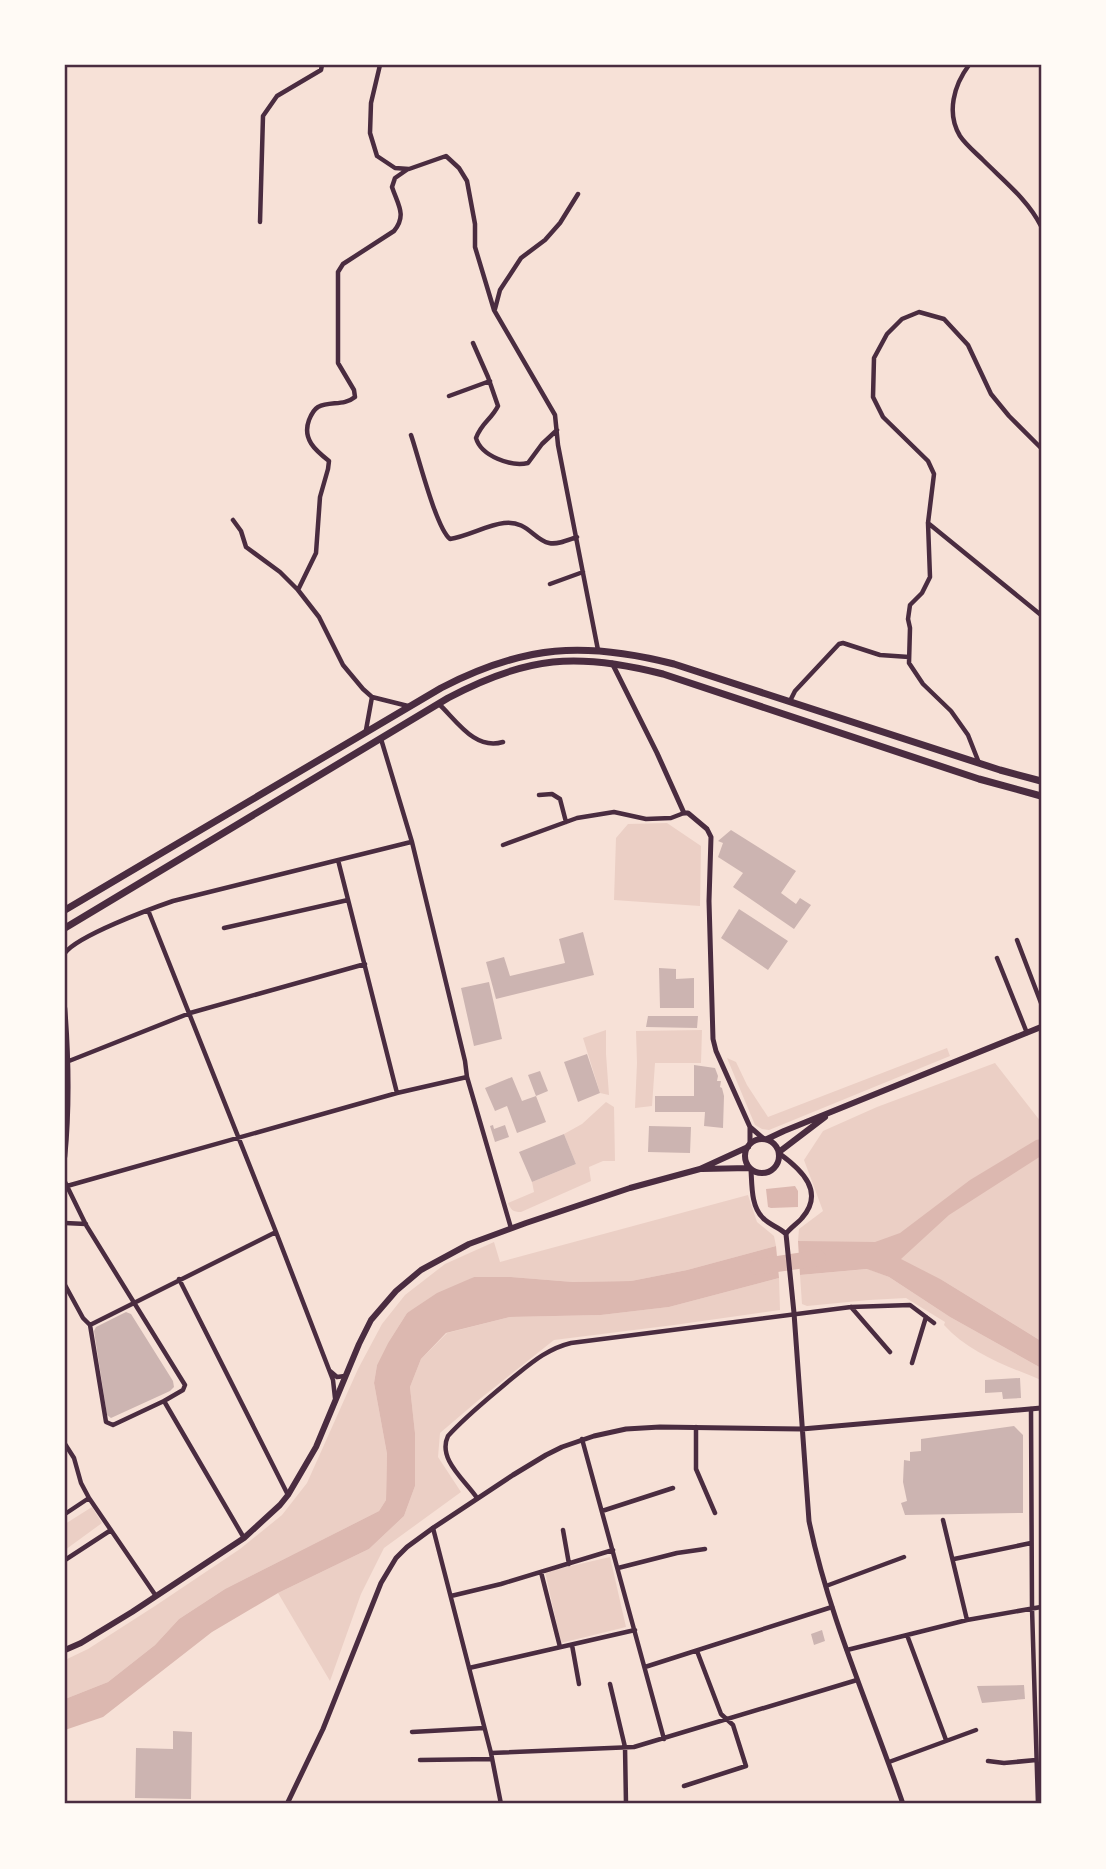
<svg xmlns="http://www.w3.org/2000/svg" width="1106" height="1869" viewBox="0 0 1106 1869" font-family="'Varela Round',sans-serif">
<rect width="100%" height="100%" fill="#f7e1d7"/>
<!-- green -->
<path fill="#ebcfc5" d="M667,823L701,846L700,906L614,900L616,838L628,824Z
M606,1030V1054L609,1095L600,1093L583,1038Z
M702,1030L701,1063H655L652,1106L635,1108L637,1063L636,1031Z
M947,1048L950,1056L769,1130L762,1129L755,1125L727,1058L736,1062L747,1085L768,1117Z
M995,1063L1041,1122V1341L942,1280L798,1241L799,1229L823,1211L804,1160L823,1131L877,1107Z
M606,1102L614,1107L615,1161H603L589,1167L591,1181L521,1212C513,1212 511,1210 508,1203L534,1192L532,1182L576,1164L564,1134L582,1124Z
M748,1195L757,1222L774,1236L776,1246L687,1270L631,1281L573,1282L511,1277H474L407,1313L388,1343L377,1365L374,1383L387,1454L386,1500L379,1511L225,1589L179,1619L155,1645L108,1682L65,1699V1660L88,1649L155,1606L240,1549L282,1515L307,1483L358,1369L382,1324L405,1295L445,1264L494,1242L500,1262Z
M868,1269L889,1277L950,1317L1041,1368V1380C1007,1366 969,1353 944,1325L945,1322L906,1298L869,1300L807,1306L802,1304L800,1275Z
M779,1278L780,1310L674,1325L554,1340L481,1398L440,1433L438,1457L461,1492L384,1548L361,1594L330,1681L278,1593L369,1549L404,1516L415,1486V1433L410,1387L421,1359L447,1333L510,1317L601,1315L669,1307Z
M92,1507L102,1523L65,1550V1524Z
M610,1557L626,1627L561,1643L545,1572Z"/>
<!-- water -->
<path fill="#dcb8b0" d="M1041,1139V1156L949,1215L901,1259L942,1280L1041,1341V1368L950,1317L889,1277L867,1269L800,1275L798,1241L875,1242L900,1233L970,1180L1036,1140Z
M795,1186L798,1191V1207L771,1208L768,1207L766,1189Z
M776,1246L779,1278L669,1307L601,1315L510,1317L446,1333L421,1359L410,1387L415,1433V1486L404,1516L369,1549L278,1593L212,1632L103,1717L65,1730V1699L108,1682L155,1645L179,1619L225,1589L379,1511L386,1500L387,1454L374,1383L377,1365L388,1343L407,1313L437,1293L474,1277H511L573,1282L631,1281L687,1270Z"/>
<g fill="none" stroke-linecap="round" stroke-linejoin="round">
<!-- river -->
<path stroke="#dcb8b0" stroke-width="16" d="M757,1267L818,1258"/>
</g>
<!-- building -->
<path fill="#ccb4b1" d="M731,830L796,871L781,893L796,904L800,898L811,905L794,929L733,887L743,873L718,857L723,843L718,841Z
M739,909L788,941L768,970L721,938Z
M583,932L594,975L496,999L486,962L504,957L510,976L565,963L559,939Z
M659,968L676,969V979L694,978V1008H660Z
M489,982L502,1039L474,1046L461,988Z
M648,1016H698L697,1028L646,1027Z
M587,1054L600,1093L578,1102L564,1062Z
M694,1065L715,1068L718,1076L717,1081H721L720,1087L722,1088L724,1096L723,1128L704,1126L705,1112H655V1096H694Z
M540,1071L548,1091L536,1096L528,1075Z
M512,1077L522,1101L536,1096L546,1122L517,1133L507,1106L495,1111L485,1088Z
M493,1125L494,1129L505,1125L509,1137L495,1142L490,1126Z
M649,1126L691,1127L690,1153L648,1152Z
M564,1134L576,1164L532,1182L519,1152Z
M126,1312L131,1314L173,1381L174,1387L170,1391L111,1418L107,1415L94,1331L96,1327Z
M1020,1378L1021,1398L1003,1399L1002,1392L985,1393V1380Z
M1014,1426L1023,1435V1513L905,1515L901,1503L907,1501L903,1482L904,1460L910,1461V1452L921,1451V1439Z
M822,1630L825,1641L814,1645L811,1634Z
M1024,1685L1025,1699L982,1703L977,1686Z
M173,1731L192,1732L191,1799L135,1798L136,1748L173,1749Z"/>
<g fill="none" stroke-linecap="round" stroke-linejoin="round">
<!-- minor -->
<path stroke="#4a2c40" stroke-width="4.5" d="M380,65L371,103L370,133L377,156L395,168L409,169L446,156L459,168L467,181L475,224V247L494,310L555,415L558,445L598,650
M969,65C954,85 946,113 960,136C966,145 976,153 983,160C1004,181 1028,200 1041,226
M260,222L263,116L277,96L321,70L322,65
M495,309L500,290L521,258L545,240L560,223L578,194
M473,343L488,377L498,406C491,420 482,422 476,438C481,456 511,467 528,463L542,444L557,430
M449,396L490,381
M411,435C418,455 436,528 450,539C468,536 487,525 504,523C527,520 534,540 549,543C558,545 568,540 577,537
M233,520L241,531L246,547L280,572L298,590L319,617L343,665L363,689L372,697L408,706
M928,523L1041,615
M550,584L583,572
M298,590L316,553L320,497L328,469L329,461C315,450 302,439 309,420C311,415 313,410 318,407C330,401 344,406 355,397L354,390L338,363V272L343,264L394,231C407,215 398,205 392,187L395,178L408,169
M790,701L795,691L839,644L843,643L880,655L909,657
M439,704C456,720 475,751 503,742
M366,730L372,697
M381,739L412,842L465,1061L467,1077L511,1228
M979,763L968,735L951,711L923,684L909,663L910,628L908,619L910,605L922,593L930,577L928,523L934,474L928,461L883,417L873,397L874,358L887,334L902,319L919,312L944,319L968,345L991,394L1009,416L1041,448
M539,795L552,794L560,799L566,822
M503,845L577,818L614,812L646,819L671,818L684,813
M338,860L397,1093
M148,910L276,1232L333,1380L335,1398
M224,928L348,900
M1017,940L1041,1003
M65,953C77,936 150,909 173,901L411,842
M997,958L1027,1033
M65,1008C69,1058 70,1107 65,1157
M69,1061L190,1013L365,964
M65,1182L86,1225L185,1385L183,1390L164,1401L244,1538
M67,1186L397,1093L467,1077
M65,1223L86,1224
M179,1279L288,1495
M65,1285L83,1318L90,1325L106,1422L113,1425L164,1401
M851,1307L890,1352
M90,1325L276,1232
M912,1363L926,1317
M330,1371L337,1377L345,1376
M1031,1409L1032,1608L1038,1804
M696,1427V1469L715,1513
M582,1439L664,1739
M65,1444L74,1458L81,1483L89,1498L156,1596
M477,1498C465,1480 437,1459 448,1436C467,1415 489,1398 510,1380C529,1365 546,1349 571,1343L851,1307L910,1305L934,1323
M602,1511L673,1488
M65,1514L89,1498
M943,1520L967,1620
M433,1528L491,1753L501,1804
M563,1530L569,1564
M954,1559L1031,1543
M65,1560L111,1530
M618,1568L677,1553L705,1549
M541,1572L560,1647
M826,1586L904,1557
M451,1596L501,1584L613,1550
M907,1635L946,1740
M572,1645L579,1684
M847,1650L967,1620L1041,1607
M645,1667L832,1607
M469,1668L635,1630
M610,1684L625,1747L626,1804
M412,1732L484,1728
M491,1753L634,1747L857,1680
M420,1760L492,1759
M988,1761L1004,1763L1036,1760
M889,1762L976,1730
M684,1786L746,1766L733,1725L721,1714L697,1651"/>
<!-- tertiary -->
<path stroke="#4a2c40" stroke-width="5" d="M612,663L657,753L684,813H688L707,829L711,837L709,901L713,1039L716,1051L750,1127V1144
M750,1127L764,1139
M780,1154C802,1170 825,1192 802,1218C797,1224 790,1228 786,1234
M751,1170C752,1185 751,1207 763,1218C769,1225 779,1227 786,1234L794,1313L809,1521C829,1618 871,1710 903,1804
M287,1804L323,1729L381,1583L396,1558L407,1547L433,1528L513,1475L546,1455L562,1447L594,1436L626,1429L660,1427L802,1429L1041,1408"/>
<!-- secondary -->
<path stroke="#4a2c40" stroke-width="6" d="M745 1156a17 17 0 1 1 34 0a17 17 0 1 1-34 0Z
M767,1139L784,1131L1041,1027
M779,1152L825,1117
M702,1169L749,1168
M65,1650L81,1643L132,1612L244,1538L280,1505L288,1495L316,1447L359,1344L371,1320L396,1291L421,1270L469,1244L526,1223L630,1188L700,1169L748,1147"/>
<!-- trunk -->
<path stroke="#4a2c40" stroke-width="7" d="M65,910L441,688C524,645 584,641 674,664L1000,770L1041,781
M65,928L448,698C527,656 577,652 663,674L979,779L1041,796"/>
</g>
<!-- border -->
<rect width="1106" height="1869" fill="none" stroke="#fffaf5" stroke-width="133"/>
<rect x="66" y="66" width="974" height="1736" fill="none" stroke="#4a2c40" stroke-width="2.5"/>
</svg>
